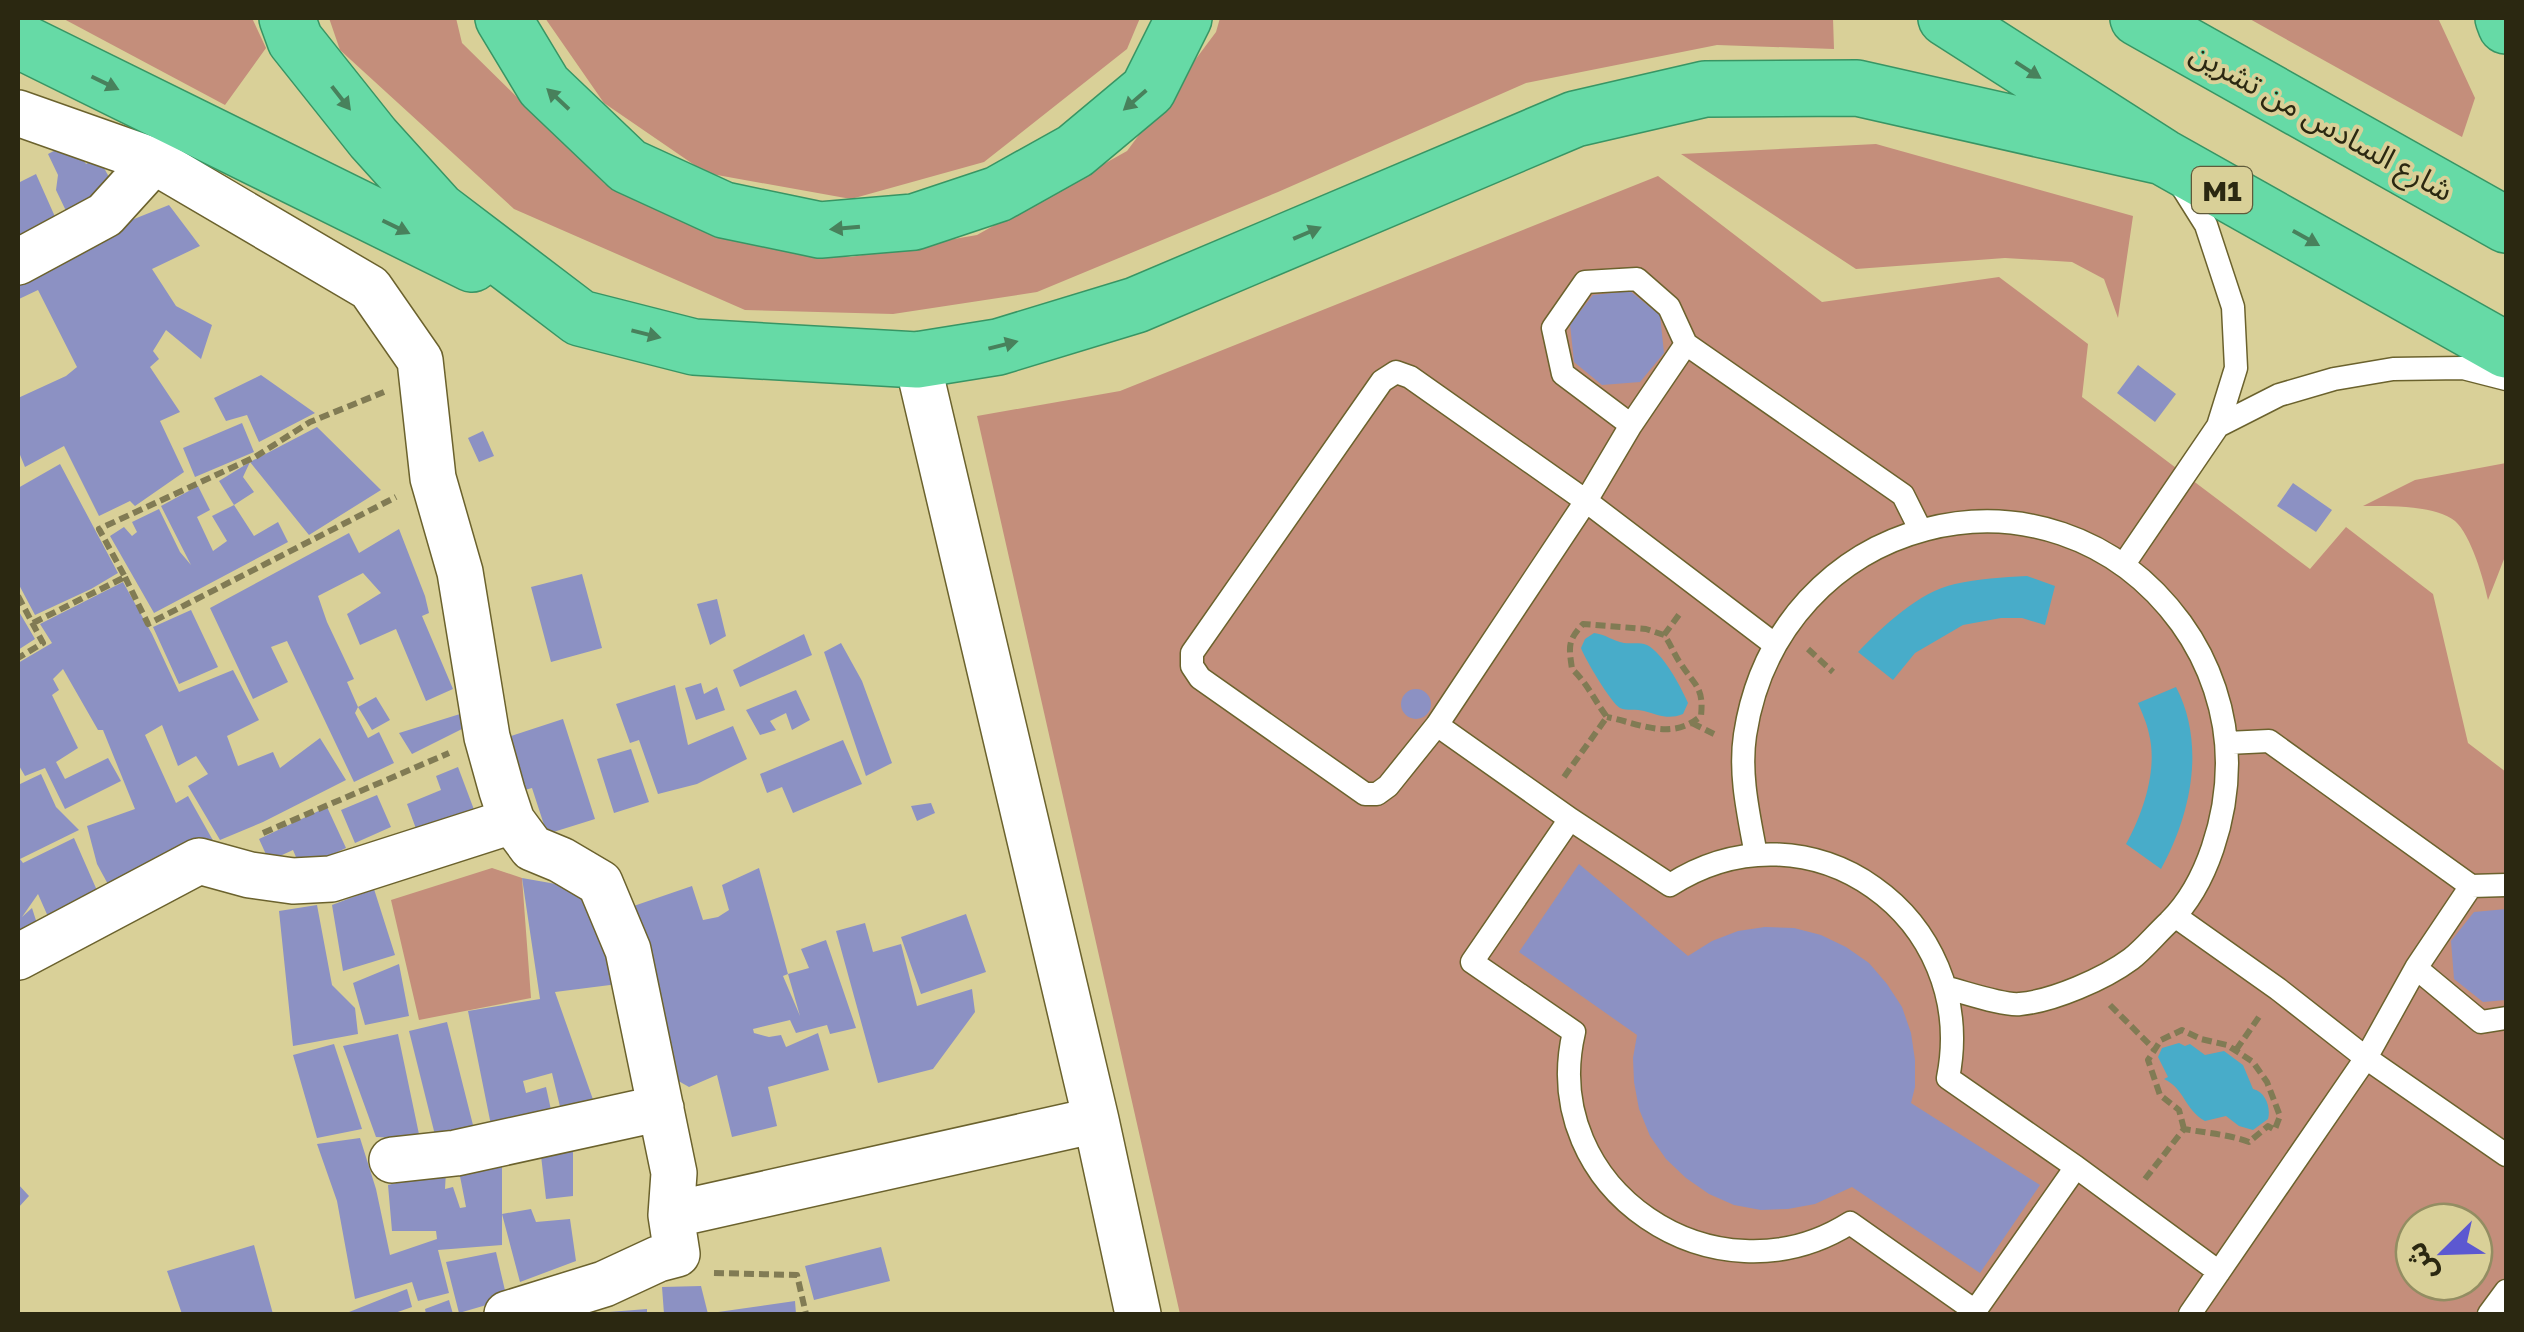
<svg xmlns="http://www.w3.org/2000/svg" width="2524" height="1332" viewBox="0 0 2524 1332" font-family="'Golos Text','Noto Sans Arabic',sans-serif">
<rect width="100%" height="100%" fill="#d9d098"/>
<!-- green -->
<path fill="#c48e7b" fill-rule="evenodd" d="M62,18H252L266,48L225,105Z
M329,18H456L462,43L605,184L728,239L851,257L977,235L1127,151L1216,32L1220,18H1833L1834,49L1717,45L1526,83L1278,192L1037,292L893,314L745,310L514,209L340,50Z
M545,18H1140L1127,49L984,162L851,199L706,173L604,103Z
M2248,18H2438L2475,98L2462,137Z
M1876,144L2133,216L2118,318L2104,279L2072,262L2005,258L1856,269L1681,154Z
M1658,176L1822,302L1999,277L2088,344L2082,397L2310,569L2346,527L2433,594L2468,743L2506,772V1314H1180L977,416L1120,391ZM2414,1222H2474V1282H2414Z
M2506,463V554L2488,600C2484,580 2471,535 2455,521C2436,505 2386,506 2363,506L2415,480Z
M492,868L522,878L531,998L419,1020L391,900Z"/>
<!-- water -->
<path fill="#48acc9" d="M2027,576L2055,586L2045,625L2022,618H2001L1963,625L1915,653L1893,680L1858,652C1882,627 1920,591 1955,584C1978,579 2003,577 2027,576Z
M1594,633C1605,634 1613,641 1624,643C1632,644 1639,642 1647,645C1663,653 1681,687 1688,703L1683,714C1668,720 1659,715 1644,711C1637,709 1627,711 1620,708C1611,703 1585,659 1581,648L1585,639Z
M2176,687C2206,744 2191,815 2161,869L2126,844C2143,814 2158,769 2149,734C2147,723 2142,713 2138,703Z
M2179,1043L2185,1046L2190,1044L2205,1055L2224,1051L2243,1065L2253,1089C2266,1092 2271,1108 2268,1119L2253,1130L2239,1126L2226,1116L2205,1121C2184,1109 2185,1089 2164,1079L2168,1077L2158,1057L2162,1048Z"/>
<!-- building -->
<path fill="#8c91c3" d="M73,141L86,164L98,157L115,188L67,213L56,190L58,175L48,154Z
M36,174L60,228L18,237V183Z
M169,205L200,246L152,269L176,306L212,325L201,359L166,330L153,351L159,359L150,367L180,412L160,421L184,472L135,506L130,501L99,516L64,446L25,467L18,450V398L66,376L77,367L38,290L19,299L18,273L89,237Z
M1630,291L1660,315L1664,353L1640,382L1602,385L1574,362L1570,324L1593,295Z
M2138,365L2176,394L2155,422L2117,393Z
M261,375L315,413L259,442L247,415L226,421L214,398Z
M242,423L254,452L195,477L183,448Z
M317,427L381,490L309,535L250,462Z
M483,431L494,456L479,462L468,438Z
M250,462L243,477L254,492L234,505L219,481Z
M60,464L118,573L91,589L35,615L18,583V488Z
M2293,483L2332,510L2316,532L2277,506Z
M198,486L210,510L197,517L213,551L227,541L212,516L234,505L254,536L278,522L288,542L154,613L110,536L124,527L132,536L137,532L132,522L159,509L180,552L191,565L161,506Z
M399,529L425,596L429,613L422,616L453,689L426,701L396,629L360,645L347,614L381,593L363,573L318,596L327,622L354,679L347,682L358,707L355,713L368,738L379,732L394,763L354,782L287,641L271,647L288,682L253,699L210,608L349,533L359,553Z
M582,574L602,648L551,662L531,587Z
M123,582L152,634L179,692L233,670L259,720L227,736L238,766L273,752L280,768L320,738L346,780L263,822L220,840L188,786L208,774L196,756L178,766L162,725L145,735L176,803L188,796L215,844L116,899L97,864L87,826L135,809L103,730H98L63,669L53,679L59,690L52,695L78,748L56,762L65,779L108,758L121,781L65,809L45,768L25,776L18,764V663L52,643L40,624Z
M717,599L726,636L710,645L697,604Z
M18,610L35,639L18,650Z
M191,610L218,667L179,684L153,627Z
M804,634L812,655L740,687L733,670Z
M841,643L862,681L892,763L866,776L824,652Z
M701,683L704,694L717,687L725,710L696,720L685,688Z
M675,685L688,745L733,726L747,759L697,784L658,794L639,740L630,743L616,704Z
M1401 704a15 15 0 1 1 30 0a15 15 0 1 1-30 0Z
M796,690L810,720L792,730L786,713L770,721L776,730L760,735L746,710Z
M376,697L390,720L372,730L358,707Z
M460,714L466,727L412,754L399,733Z
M563,719L595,819L547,834L532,788L517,792L499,740Z
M843,740L862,784L793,813L782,787L767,793L760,774Z
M631,749L649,802L614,813L597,759Z
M458,767L476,815L419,837L407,804L441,790L436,776Z
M41,774L56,807L79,830L20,859L23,863L74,838L106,911L57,937L38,894L22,917L32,908L41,936L18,948V785Z
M377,795L391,827L355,843L341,810Z
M931,803L935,813L917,821L911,806Z
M327,807L346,848L301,869L293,850L269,861L259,839Z
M1579,864L1688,956L1712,941L1738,931L1765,927L1794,928L1821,935L1846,947L1869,963L1887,984L1902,1007L1911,1033L1915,1060V1087L1911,1103L2040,1185L1980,1273L1852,1187L1815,1204L1788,1209L1761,1210L1734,1205L1709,1194L1686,1178L1666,1159L1650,1136L1639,1109L1634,1082L1633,1058L1637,1035L1519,952Z
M759,868L788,974L783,976L800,1016L788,974L809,968L801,949L826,940L856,1028L830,1034L827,1025L796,1033L790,1020L753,1029L754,1033L769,1037L781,1035L786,1047L818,1033L829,1070L768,1087L777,1126L732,1137L717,1075L689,1087L668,1075L622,910L692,886L703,920L718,917L729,910L722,885Z
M522,878L590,890L618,984L555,992L596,1108L562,1115L552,1073L523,1081L526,1093L546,1087L553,1119L493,1135L468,1011L540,999Z
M374,889L395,955L343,971L332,905Z
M317,905L332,985L355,1008L358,1034L293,1046L279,911Z
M2506,909V1000L2483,1002L2454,979L2451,941L2474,912Z
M966,914L986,972L921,994L901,937Z
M865,923L873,952L901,944L917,1006L972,989L975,1012L933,1069L878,1083L836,931Z
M399,964L409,1016L365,1025L353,983Z
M447,1022L474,1129L436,1139L409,1031Z
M398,1034L420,1139L376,1137L343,1046Z
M334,1044L362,1129L317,1138L293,1055Z
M360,1138L376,1189L390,1255L437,1239L436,1231H392L388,1185L446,1171L445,1189L453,1187L460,1208L466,1207L457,1161L502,1153V1245L438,1250L449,1293L418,1301L412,1282L355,1299L337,1201L317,1144Z
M573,1142V1196L546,1199L540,1147Z
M18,1184L29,1196L18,1208Z
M531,1209L536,1222L570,1219L576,1261L520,1282L502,1214Z
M254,1245L273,1314H182L167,1271Z
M881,1247L890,1281L814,1300L805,1266Z
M496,1252L507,1299L459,1313L446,1262Z
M701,1286L708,1314H664L662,1287Z
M407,1289L412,1307L392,1314H344Z
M449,1300L453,1314H426L425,1309Z
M795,1301L796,1314H718V1312Z
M647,1309V1314H609V1312Z"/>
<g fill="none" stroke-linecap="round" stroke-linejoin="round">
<defs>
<path id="service" d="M1686,344L1631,425L1586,501L1774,644
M1396,372L1410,377L1586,501L1437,725L1388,786L1377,794H1365L1200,678L1192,666V653L1382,381Z
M1631,425L1563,374L1553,328L1585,282L1637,279L1669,307L1686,344L1903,495L1920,529
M2218,426L2279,395L2334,379L2393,369L2463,368L2506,379
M2124,564L2218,426L2236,368L2233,307L2206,225L2179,182
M1437,725L1570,819
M2227,743L2269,741L2471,886L2506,885
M1570,819L1670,885C1810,795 1980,917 1948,1078L2076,1167L1975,1311L1850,1223C1715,1308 1537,1189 1574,1032L1472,962Z
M1756,855C1749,816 1739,775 1745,735C1778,516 2049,443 2181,623C2210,663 2227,713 2227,763C2227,816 2208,884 2169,922C2156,934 2144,949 2131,959C2104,979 2053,1001 2020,1004C2004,1006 1964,992 1947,988
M2175,916L2278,989L2366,1058L2506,1155
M2416,968L2481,1022L2506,1018
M2076,1167L2219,1272
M2190,1314L2366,1058L2416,968L2471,886
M2489,1314L2506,1291"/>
<path id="minor" d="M18,113L154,161L370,288L420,360L433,478L460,572L487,737L502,791L512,821L532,848L561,860L600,883L628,950L674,1173L671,1215L677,1254L658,1259L604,1284L507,1314
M18,262L105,215L154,161
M917,360L1096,1120L1138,1314
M18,957L199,861L250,875L293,881L331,879L512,821
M392,1160L456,1153L661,1108
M671,1215L1096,1120"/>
<path id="trunk" d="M287,18L295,40L373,138L438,210L580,318L694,347L917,360L998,347L1136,305L1575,119L1705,89L1857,88L2163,157
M503,18L544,86L628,166L724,210L820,230L914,222L998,194L1075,151L1148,90L1184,18
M1946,18L2163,157L2506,350
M2138,18L2506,225
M2503,18L2506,26
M18,40L472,264"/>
</defs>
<!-- service casing -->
<use href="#service" stroke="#6b622d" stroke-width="25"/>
<!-- minor casing -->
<use href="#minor" stroke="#6b622d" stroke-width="48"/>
<!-- trunk casing -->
<use href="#trunk" stroke="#389564" stroke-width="58"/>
<!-- path -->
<path stroke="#817b54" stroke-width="6" stroke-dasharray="10 5" stroke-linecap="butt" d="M125,577L148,624L396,497
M18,596L43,643L18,658
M33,623L125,577L99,529L255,457L310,422L384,392
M1664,635L1681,612
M1808,649L1833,672
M1692,723L1714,734
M1564,777L1607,717C1594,700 1588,684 1572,669C1569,647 1567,641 1583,624L1646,629L1664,635C1671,644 1674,655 1681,664C1695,686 1704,687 1701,716C1672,741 1641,724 1607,717
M263,833L449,753
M2110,1005L2155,1050
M2236,1050L2261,1014
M2184,1129L2179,1110L2160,1095L2148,1060L2161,1040L2182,1030L2201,1039L2227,1045L2253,1062L2267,1082L2280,1116L2275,1129
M2145,1179L2184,1129C2206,1133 2227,1134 2249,1142L2268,1126L2275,1130
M714,1273L797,1275L806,1314"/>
<!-- service -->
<use href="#service" stroke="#fff" stroke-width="22"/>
<!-- minor -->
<use href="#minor" stroke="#fff" stroke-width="45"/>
<!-- trunk -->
<use href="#trunk" stroke="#66daa6" stroke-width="55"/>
</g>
<!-- one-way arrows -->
<defs><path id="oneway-solid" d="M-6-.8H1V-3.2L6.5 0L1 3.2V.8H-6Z" transform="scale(2.5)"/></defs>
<g fill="#48815c">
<use href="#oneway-solid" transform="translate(2028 70) rotate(33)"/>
<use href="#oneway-solid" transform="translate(105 83) rotate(26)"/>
<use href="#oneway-solid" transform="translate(341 98) rotate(52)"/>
<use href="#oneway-solid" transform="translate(558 99) rotate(-137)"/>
<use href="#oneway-solid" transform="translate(1135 100) rotate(139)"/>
<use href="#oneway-solid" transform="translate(396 227) rotate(26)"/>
<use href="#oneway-solid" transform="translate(845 228) rotate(175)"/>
<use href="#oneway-solid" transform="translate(1307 233) rotate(-23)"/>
<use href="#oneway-solid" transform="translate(2306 238) rotate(29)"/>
<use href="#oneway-solid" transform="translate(646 334) rotate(14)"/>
<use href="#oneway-solid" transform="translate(1003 345) rotate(-14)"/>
</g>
<g text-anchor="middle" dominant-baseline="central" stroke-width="8" stroke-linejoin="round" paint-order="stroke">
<!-- shield labels -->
<rect fill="#d9d098" stroke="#5f5a3a" stroke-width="2.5" x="2192" y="167" width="60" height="46" rx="8"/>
<g font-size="28" font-weight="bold" fill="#2b2811">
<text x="2222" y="190">M1</text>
</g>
<!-- street labels -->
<g font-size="30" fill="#2b2811" stroke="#d9d098">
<text transform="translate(2322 121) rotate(29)">شارع السادس من تشرين</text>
</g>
</g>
<!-- border -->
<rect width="2524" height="1332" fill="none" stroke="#2b2811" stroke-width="40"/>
<!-- north arrow -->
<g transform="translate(2444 1252) rotate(247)"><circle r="48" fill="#d9d098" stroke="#938d62" stroke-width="2.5"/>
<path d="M0-8L18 38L0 25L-18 38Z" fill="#5c58d1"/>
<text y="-15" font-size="28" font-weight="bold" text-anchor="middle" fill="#2b2811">ش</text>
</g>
</svg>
